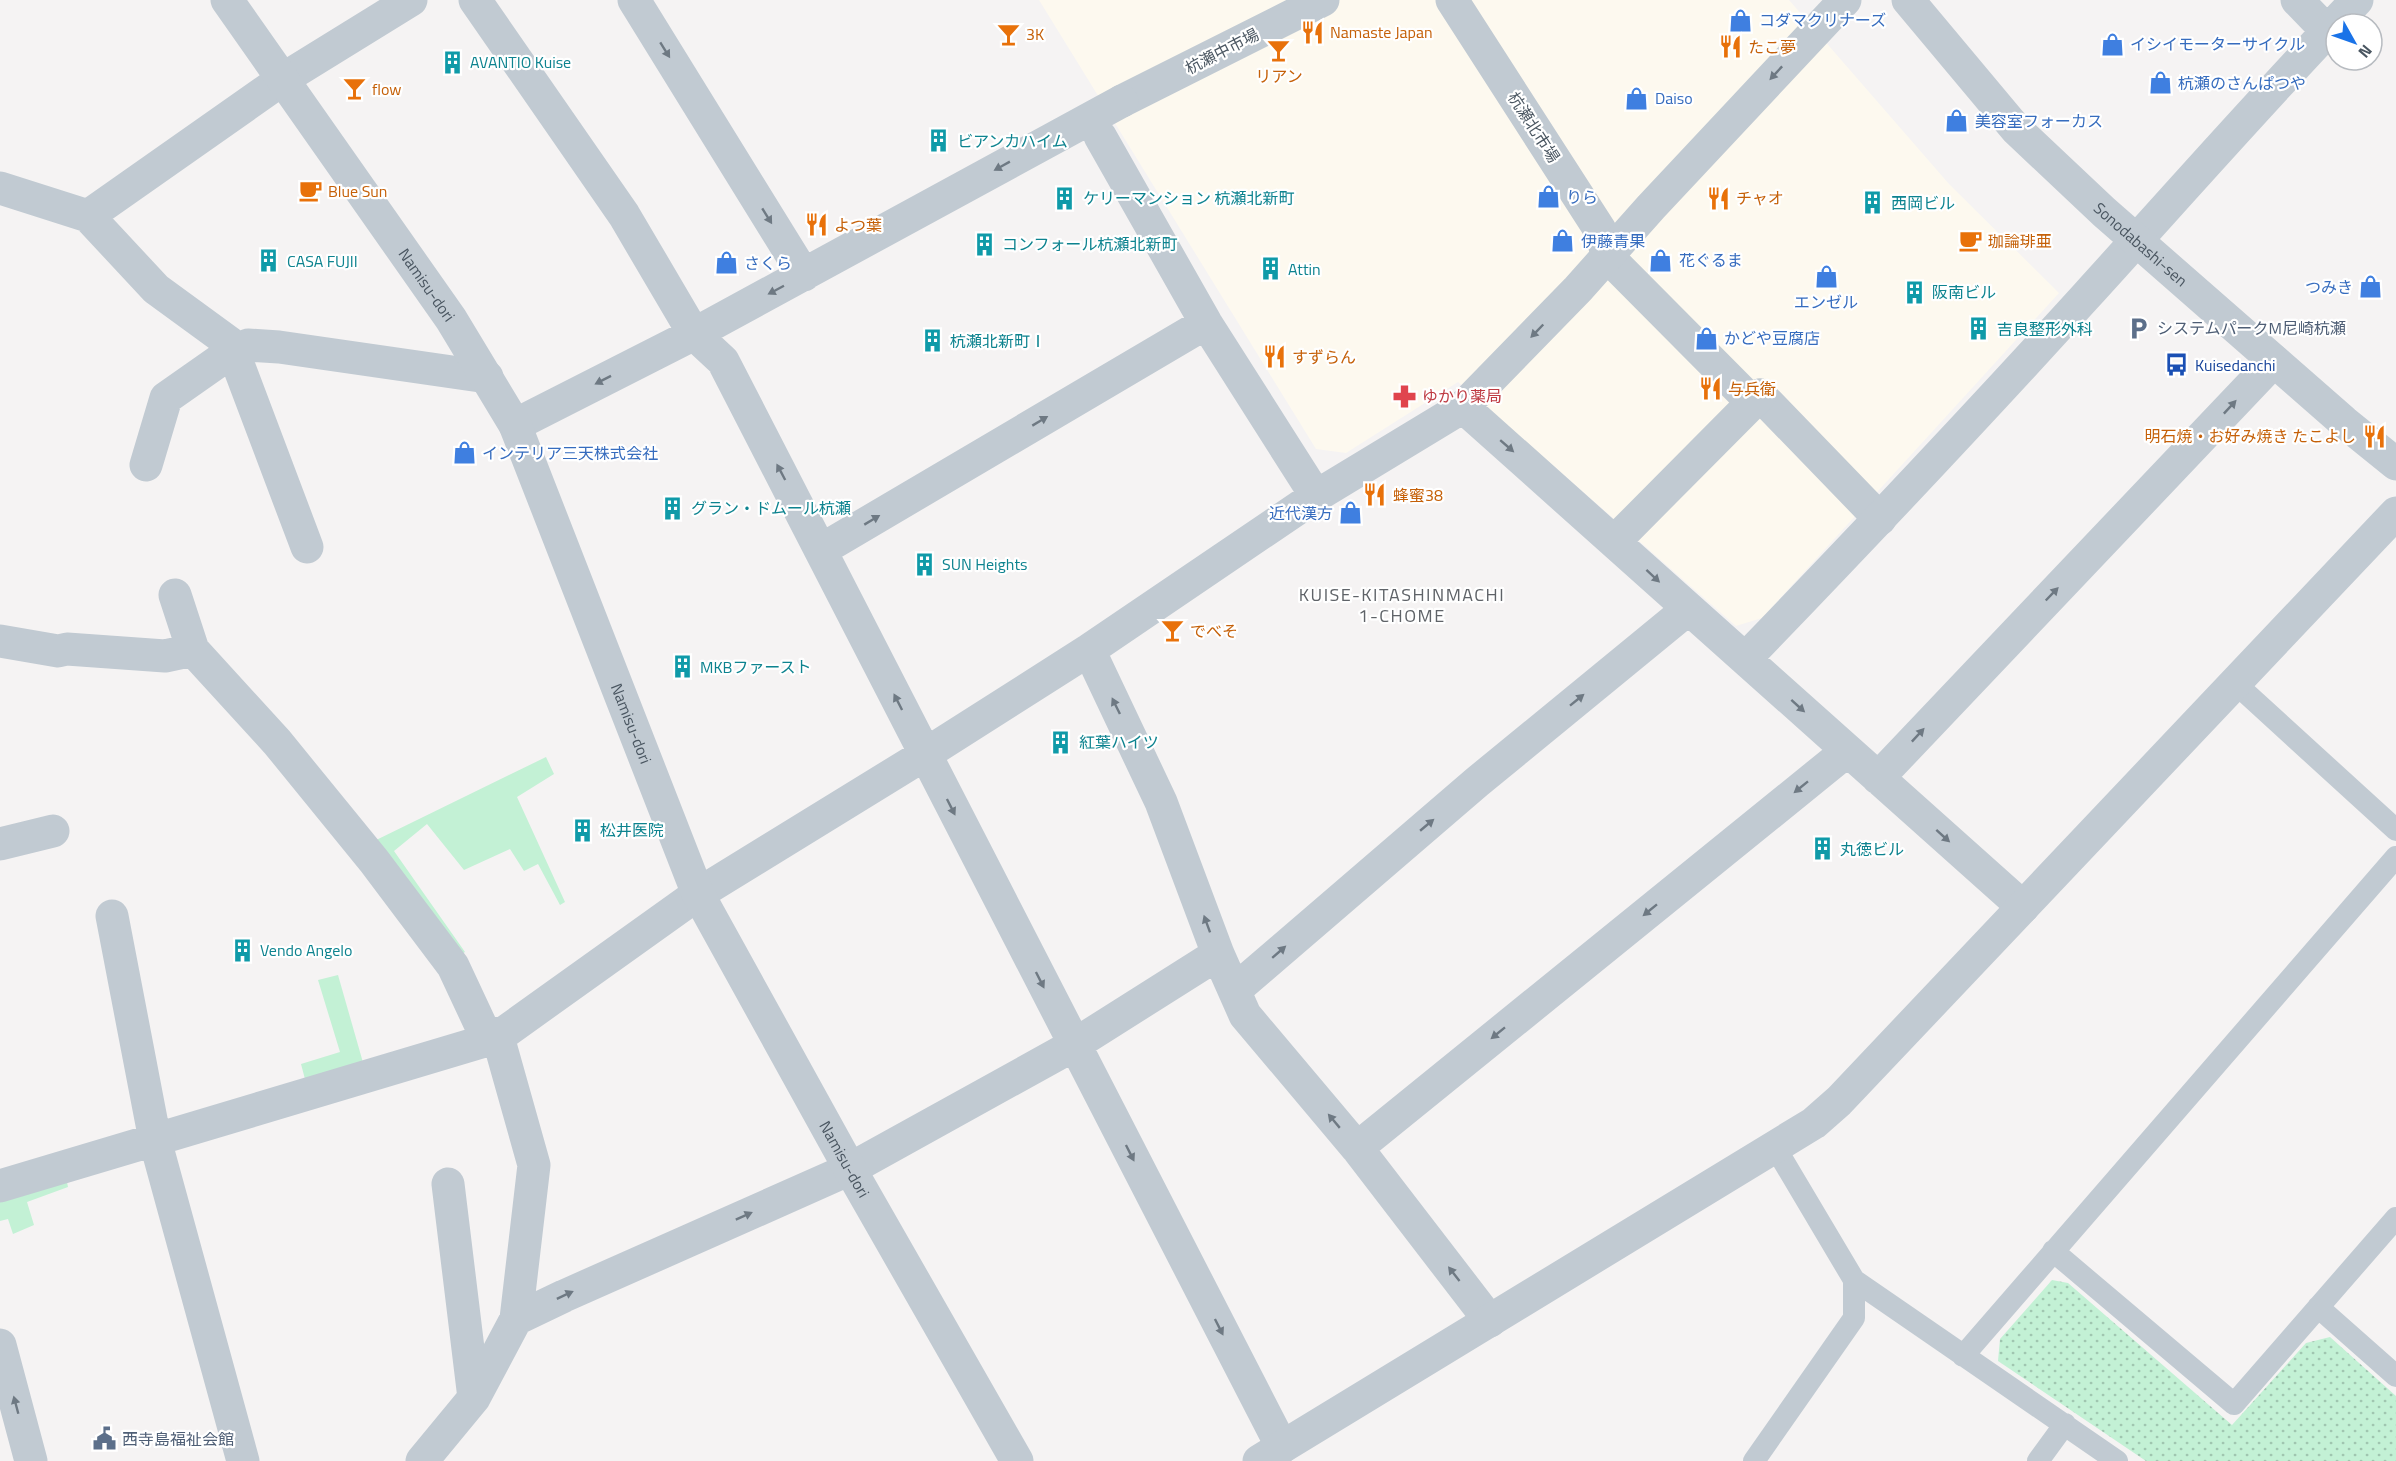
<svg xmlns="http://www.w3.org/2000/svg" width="2396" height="1461" viewBox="0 0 2396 1461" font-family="'Titillium Web','Noto Sans JP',sans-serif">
<defs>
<pattern id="grass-dots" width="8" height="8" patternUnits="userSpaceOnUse" patternTransform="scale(1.5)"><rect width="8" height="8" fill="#c3f1d5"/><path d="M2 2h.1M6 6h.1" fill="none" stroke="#a0c6b0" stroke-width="1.8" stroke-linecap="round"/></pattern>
</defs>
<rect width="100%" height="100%" fill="#f5f3f3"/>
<!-- commercial -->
<path fill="#fdf9ef" d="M1039,0H1789L1949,184L2059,293L1762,618L1736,626L1458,382L1346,453L1316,449Z"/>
<!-- grass -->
<path fill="url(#grass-dots)" d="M2052,1280L2068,1283L2232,1425L2306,1343L2330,1337L2396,1396V1461H2146L1998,1361L2000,1339Z"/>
<!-- garden -->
<path fill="#c3f1d5" d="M546,757L554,774L517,797L565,902L560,905L538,864L524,871L510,849L464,870L427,824L394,851L465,952L454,958L368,844Z
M338,975L364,1066L306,1083L301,1064L340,1052L318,980Z
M67,1182L68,1187L27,1202L34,1225L13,1234L8,1219L0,1221V1201Z"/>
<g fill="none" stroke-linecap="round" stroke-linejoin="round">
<!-- service -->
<path stroke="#c1cad2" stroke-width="22" d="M2235,683L2396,830
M2053,1251L2234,1404L2396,1218
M1854,1280L2117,1461
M2318,1307L2396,1376
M1963,1356L2396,857
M1754,1461L1854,1318V1280L1775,1147
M2038,1461L2065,1424"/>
<!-- pedestrian -->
<path stroke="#c1cad2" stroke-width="33" d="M1452,0L1600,230L1608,257L1752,402
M1122,101L1323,0
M1760,395L1880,519"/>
<!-- minor -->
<path stroke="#c1cad2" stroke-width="33" d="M475,0L624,215L694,334L723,361L1282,1447
M634,0L804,275
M2297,0L2327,31
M1100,136L1206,323L1316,496
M0,188L88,216L283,79L411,0
M88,216L156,289L230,343L307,547
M1463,407L2023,907
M515,425L694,334L1122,101
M146,465L166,398L233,351L248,345L279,347L487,377
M1615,541L1760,395
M821,550L1206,323
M175,595L193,650
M0,641L58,651L67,649L165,656L193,650L277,742L374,861L453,966L482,1028L498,1037L534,1165L516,1319
M1089,650L1161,802L1218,954L1245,1015L1357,1148L1490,1321
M1745,659C1861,539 1975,418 2087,295C2177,196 2265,96 2357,0
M1878,778L2274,361
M0,844L53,831
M112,916L155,1140L243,1461
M1235,990L1477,782L1688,609
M1357,1148L1847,751
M448,1184L474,1398
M0,1186L498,1037L698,894L924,755L1089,650L1316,496L1463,407L1578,289L1651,207L1845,0
M0,1345L31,1461
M422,1461L474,1398L516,1319L564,1296L850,1169L1074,1045L1218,954"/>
<!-- tertiary -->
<g stroke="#c1cad2" stroke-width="33">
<path id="s1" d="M227,0L451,319L515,425L698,894L850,1169L1017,1461"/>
<path id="s2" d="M1908,0L2016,129L2104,212L2344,422L2396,464"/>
<path d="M1259,1461L1814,1123L1839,1101L2396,513"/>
</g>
</g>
<!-- one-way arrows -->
<defs><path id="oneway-solid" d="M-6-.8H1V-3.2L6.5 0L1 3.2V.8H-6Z" transform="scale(1.5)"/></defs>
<g fill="#6e7983">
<use href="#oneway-solid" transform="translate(665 50) rotate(58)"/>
<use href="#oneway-solid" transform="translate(1776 73) rotate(133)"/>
<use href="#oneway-solid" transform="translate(1002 166) rotate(151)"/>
<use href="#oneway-solid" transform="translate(767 216) rotate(58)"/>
<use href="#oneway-solid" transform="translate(776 290) rotate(152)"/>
<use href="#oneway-solid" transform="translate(1537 331) rotate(134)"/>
<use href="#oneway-solid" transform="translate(603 380) rotate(153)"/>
<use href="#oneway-solid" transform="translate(2230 407) rotate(-47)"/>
<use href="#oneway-solid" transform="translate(1040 421) rotate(-31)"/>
<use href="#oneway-solid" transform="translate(1507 446) rotate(41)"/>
<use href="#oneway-solid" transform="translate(781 472) rotate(-118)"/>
<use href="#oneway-solid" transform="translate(872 520) rotate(-31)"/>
<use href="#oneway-solid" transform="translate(1653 576) rotate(43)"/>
<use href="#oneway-solid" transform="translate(2052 594) rotate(-46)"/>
<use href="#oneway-solid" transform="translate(1577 700) rotate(-39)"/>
<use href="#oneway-solid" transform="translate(898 702) rotate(-117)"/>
<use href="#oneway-solid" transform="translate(1116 706) rotate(-116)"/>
<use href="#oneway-solid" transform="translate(1798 706) rotate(42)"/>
<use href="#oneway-solid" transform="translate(1918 735) rotate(-47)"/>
<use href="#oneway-solid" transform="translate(1801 787) rotate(141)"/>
<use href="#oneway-solid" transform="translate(951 807) rotate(63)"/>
<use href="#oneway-solid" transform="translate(1427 825) rotate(-40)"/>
<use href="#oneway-solid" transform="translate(1943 836) rotate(42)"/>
<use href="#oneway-solid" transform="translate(1650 910) rotate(141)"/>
<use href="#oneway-solid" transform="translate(1207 924) rotate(-110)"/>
<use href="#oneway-solid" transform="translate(1279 952) rotate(-41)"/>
<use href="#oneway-solid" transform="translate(1040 980) rotate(63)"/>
<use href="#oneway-solid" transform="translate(1498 1033) rotate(141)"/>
<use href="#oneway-solid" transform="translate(1334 1121) rotate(-130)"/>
<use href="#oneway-solid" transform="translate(1130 1153) rotate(63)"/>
<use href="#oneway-solid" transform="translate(744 1216) rotate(-24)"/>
<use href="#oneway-solid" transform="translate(1454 1274) rotate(-128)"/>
<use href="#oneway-solid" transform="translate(565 1295) rotate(-25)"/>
<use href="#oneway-solid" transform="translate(1219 1327) rotate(63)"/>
<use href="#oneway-solid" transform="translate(16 1405) rotate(-105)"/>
</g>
<!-- icons -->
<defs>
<symbol id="shop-bare" viewBox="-9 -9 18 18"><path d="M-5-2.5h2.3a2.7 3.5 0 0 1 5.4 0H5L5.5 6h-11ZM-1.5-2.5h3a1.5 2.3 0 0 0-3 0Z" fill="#3f7fe0" stroke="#fff" stroke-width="2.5" paint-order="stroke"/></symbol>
<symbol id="restaurant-bare" viewBox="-9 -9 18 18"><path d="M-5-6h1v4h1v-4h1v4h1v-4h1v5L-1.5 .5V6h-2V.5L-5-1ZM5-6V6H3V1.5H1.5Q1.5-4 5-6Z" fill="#e8710a" stroke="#fff" stroke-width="2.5" paint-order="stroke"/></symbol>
<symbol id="bar-bare" viewBox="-9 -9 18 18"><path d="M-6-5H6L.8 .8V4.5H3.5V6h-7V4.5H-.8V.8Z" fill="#e8710a" stroke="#fff" stroke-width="2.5" paint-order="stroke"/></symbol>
<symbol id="building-bare" viewBox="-9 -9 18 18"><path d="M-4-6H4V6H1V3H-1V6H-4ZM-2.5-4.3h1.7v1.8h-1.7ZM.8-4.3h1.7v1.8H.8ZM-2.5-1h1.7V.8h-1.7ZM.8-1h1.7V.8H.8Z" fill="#0f9aa8" stroke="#fff" stroke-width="2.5" paint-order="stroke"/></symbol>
<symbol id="cafe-bare" viewBox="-9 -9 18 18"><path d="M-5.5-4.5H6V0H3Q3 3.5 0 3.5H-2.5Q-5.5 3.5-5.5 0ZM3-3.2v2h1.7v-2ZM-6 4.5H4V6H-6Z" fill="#e8710a" stroke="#fff" stroke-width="2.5" paint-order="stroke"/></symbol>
<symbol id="parking-bare" viewBox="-9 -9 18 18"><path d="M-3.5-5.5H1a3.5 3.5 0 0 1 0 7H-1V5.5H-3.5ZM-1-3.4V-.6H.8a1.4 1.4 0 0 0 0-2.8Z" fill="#5c6f8a" stroke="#fff" stroke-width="2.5" paint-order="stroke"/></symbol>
<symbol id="bus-bare" viewBox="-9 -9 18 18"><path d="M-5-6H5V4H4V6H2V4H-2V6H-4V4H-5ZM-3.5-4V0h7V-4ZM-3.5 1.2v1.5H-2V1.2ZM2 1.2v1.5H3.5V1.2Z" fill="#1a4fb4" stroke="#fff" stroke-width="2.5" paint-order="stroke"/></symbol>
<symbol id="pharmacy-bare" viewBox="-9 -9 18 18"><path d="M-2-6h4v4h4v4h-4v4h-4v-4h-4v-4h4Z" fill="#e0444e" stroke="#fff" stroke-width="2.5" paint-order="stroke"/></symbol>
<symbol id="civic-bare" viewBox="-9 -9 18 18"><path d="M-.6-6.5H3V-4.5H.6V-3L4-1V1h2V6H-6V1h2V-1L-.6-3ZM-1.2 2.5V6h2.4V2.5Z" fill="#5c6f8a" stroke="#fff" stroke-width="2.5" paint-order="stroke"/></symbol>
</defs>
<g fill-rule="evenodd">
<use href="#shop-bare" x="1724" y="4" width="33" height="33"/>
<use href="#restaurant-bare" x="1296" y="16" width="33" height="33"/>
<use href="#bar-bare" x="992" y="18" width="33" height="33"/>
<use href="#shop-bare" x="2096" y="28" width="33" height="33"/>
<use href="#restaurant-bare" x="1714" y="30" width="33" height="33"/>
<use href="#bar-bare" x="1262" y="34" width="33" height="33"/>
<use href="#building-bare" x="436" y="46" width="33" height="33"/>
<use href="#shop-bare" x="2144" y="66" width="33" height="33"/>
<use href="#bar-bare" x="338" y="72" width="33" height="33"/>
<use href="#shop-bare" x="1620" y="82" width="33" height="33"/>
<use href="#shop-bare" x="1940" y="104" width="33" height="33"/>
<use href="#building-bare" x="922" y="124" width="33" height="33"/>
<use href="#cafe-bare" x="294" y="174" width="33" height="33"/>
<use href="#shop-bare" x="1532" y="180" width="33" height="33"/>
<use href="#building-bare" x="1048" y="182" width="33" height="33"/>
<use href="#restaurant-bare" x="1702" y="182" width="33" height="33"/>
<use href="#building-bare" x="1856" y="186" width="33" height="33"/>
<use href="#restaurant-bare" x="800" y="208" width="33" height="33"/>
<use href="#shop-bare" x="1546" y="224" width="33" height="33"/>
<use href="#cafe-bare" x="1954" y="224" width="33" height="33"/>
<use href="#building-bare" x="968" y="228" width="33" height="33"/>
<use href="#shop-bare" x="1644" y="244" width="33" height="33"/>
<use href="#building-bare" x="252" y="244" width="33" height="33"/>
<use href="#shop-bare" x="710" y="246" width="33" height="33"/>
<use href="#building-bare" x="1254" y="252" width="33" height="33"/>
<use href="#shop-bare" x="1810" y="260" width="33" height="33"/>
<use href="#shop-bare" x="2354" y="270" width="33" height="33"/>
<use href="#building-bare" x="1898" y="276" width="33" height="33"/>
<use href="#parking-bare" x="2122" y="312" width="33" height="33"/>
<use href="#building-bare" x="1962" y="312" width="33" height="33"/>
<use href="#shop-bare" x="1690" y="322" width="33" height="33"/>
<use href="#building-bare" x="916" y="324" width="33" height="33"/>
<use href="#restaurant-bare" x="1258" y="340" width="33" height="33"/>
<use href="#bus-bare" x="2160" y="348" width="33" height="33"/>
<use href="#restaurant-bare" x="1694" y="372" width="33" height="33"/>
<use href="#pharmacy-bare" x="1388" y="380" width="33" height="33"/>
<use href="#restaurant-bare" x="2358" y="420" width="33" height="33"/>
<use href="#shop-bare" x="448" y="436" width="33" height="33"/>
<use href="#restaurant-bare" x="1358" y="478" width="33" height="33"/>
<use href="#building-bare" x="656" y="492" width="33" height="33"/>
<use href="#shop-bare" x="1334" y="496" width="33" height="33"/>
<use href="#building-bare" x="908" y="548" width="33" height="33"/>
<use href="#bar-bare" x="1156" y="614" width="33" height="33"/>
<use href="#building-bare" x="666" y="650" width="33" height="33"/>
<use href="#building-bare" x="1044" y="726" width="33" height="33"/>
<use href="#building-bare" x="566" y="814" width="33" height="33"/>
<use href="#building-bare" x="1806" y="832" width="33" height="33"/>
<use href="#building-bare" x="226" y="934" width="33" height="33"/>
<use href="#civic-bare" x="88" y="1422" width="33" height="33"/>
</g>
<g text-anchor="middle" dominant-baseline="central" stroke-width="4.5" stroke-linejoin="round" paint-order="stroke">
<!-- shop labels -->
<g font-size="16" fill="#366cbe" stroke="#fff" text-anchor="start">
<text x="1759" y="20">コダマクリナーズ</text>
<text x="2130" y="44">イシイモーターサイクル</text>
<text x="2178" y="83">杭瀬のさんぱつや</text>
<text x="1655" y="98">Daiso</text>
<text x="1975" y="121">美容室フォーカス</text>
<text x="1566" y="197">りら</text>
<text x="1581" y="241">伊藤青果</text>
<text x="1679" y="260">花ぐるま</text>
<text x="744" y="263">さくら</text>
<text x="2353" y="287" text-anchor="end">つみき</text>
<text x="1826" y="302" text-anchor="middle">エンゼル</text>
<text x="1724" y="338">かどや豆腐店</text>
<text x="482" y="453">インテリア三天株式会社</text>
<text x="1333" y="513" text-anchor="end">近代漢方</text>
</g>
<!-- food labels -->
<g font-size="16" fill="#c56008" stroke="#fff" text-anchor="start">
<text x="1330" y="32">Namaste Japan</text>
<text x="1026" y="34">3K</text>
<text x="1748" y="47">たこ夢</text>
<text x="1279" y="76" text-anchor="middle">リアン</text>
<text x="372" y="89">flow</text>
<text x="328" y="191">Blue Sun</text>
<text x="1736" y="198">チャオ</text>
<text x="834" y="225">よつ葉</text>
<text x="1988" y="241">珈論琲亜</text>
<text x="1292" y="357">すずらん</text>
<text x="1728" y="389">与兵衛</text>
<text x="2356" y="436" text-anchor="end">明石焼・お好み焼き たこよし</text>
<text x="1393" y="495">蜂蜜38</text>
<text x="1190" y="631">でべそ</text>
</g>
<!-- street labels -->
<g font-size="16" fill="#4a5661" stroke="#fff">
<text transform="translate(1222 51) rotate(-27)">杭瀬中市場</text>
<text transform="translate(1534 127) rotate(57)">杭瀬北市場</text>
<text stroke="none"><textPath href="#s2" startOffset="338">Sonodabashi-sen</textPath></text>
<text stroke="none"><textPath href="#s1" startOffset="348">Namisu-dori</textPath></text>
<text stroke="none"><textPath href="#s1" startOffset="834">Namisu-dori</textPath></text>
<text stroke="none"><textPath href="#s1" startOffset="1320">Namisu-dori</textPath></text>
</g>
<!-- culture labels -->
<g font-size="16" fill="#0d838f" stroke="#fff" text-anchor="start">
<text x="470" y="62">AVANTIO Kuise</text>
<text x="957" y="141">ビアンカハイム</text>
<text x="1083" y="198">ケリーマンション 杭瀬北新町</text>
<text x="1891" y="203">西岡ビル</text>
<text x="1002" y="244">コンフォール杭瀬北新町</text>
<text x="287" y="261">CASA FUJII</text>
<text x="1288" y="269">Attin</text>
<text x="1932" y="292">阪南ビル</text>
<text x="1997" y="329">吉良整形外科</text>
<text x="950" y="341">杭瀬北新町Ⅰ</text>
<text x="691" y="508">グラン・ドムール杭瀬</text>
<text x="942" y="564">SUN Heights</text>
<text x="700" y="667">MKBファースト</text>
<text x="1079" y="742">紅葉ハイツ</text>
<text x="600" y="830">松井医院</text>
<text x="1840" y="849">丸徳ビル</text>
<text x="260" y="950">Vendo Angelo</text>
</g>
<!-- service labels -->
<g font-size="16" fill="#4e5e75" stroke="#fff" text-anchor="start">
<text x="2157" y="328">システムパークM尼崎杭瀬</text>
<text x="122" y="1439">西寺島福祉会館</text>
</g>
<!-- transit labels -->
<g font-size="16" fill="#164399" stroke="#fff" text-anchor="start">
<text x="2195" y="365">Kuisedanchi</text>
</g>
<!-- health labels -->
<g font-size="16" fill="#be3a42" stroke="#fff" text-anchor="start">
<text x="1422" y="396">ゆかり薬局</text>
</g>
<!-- neighbourhood labels -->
<g font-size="18" letter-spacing="1.5" fill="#5f6368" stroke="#fff">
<text x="1402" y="594">KUISE-KITASHINMACHI<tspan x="1402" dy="21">1-CHOME</tspan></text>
</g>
</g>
<!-- north arrow -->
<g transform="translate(2354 42) rotate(130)"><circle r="28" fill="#ffffff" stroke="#b7bbc0" stroke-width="1.5"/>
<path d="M0-4.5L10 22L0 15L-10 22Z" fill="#1a73e8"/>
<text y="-9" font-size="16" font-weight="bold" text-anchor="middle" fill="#4a5661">N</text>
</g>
</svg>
